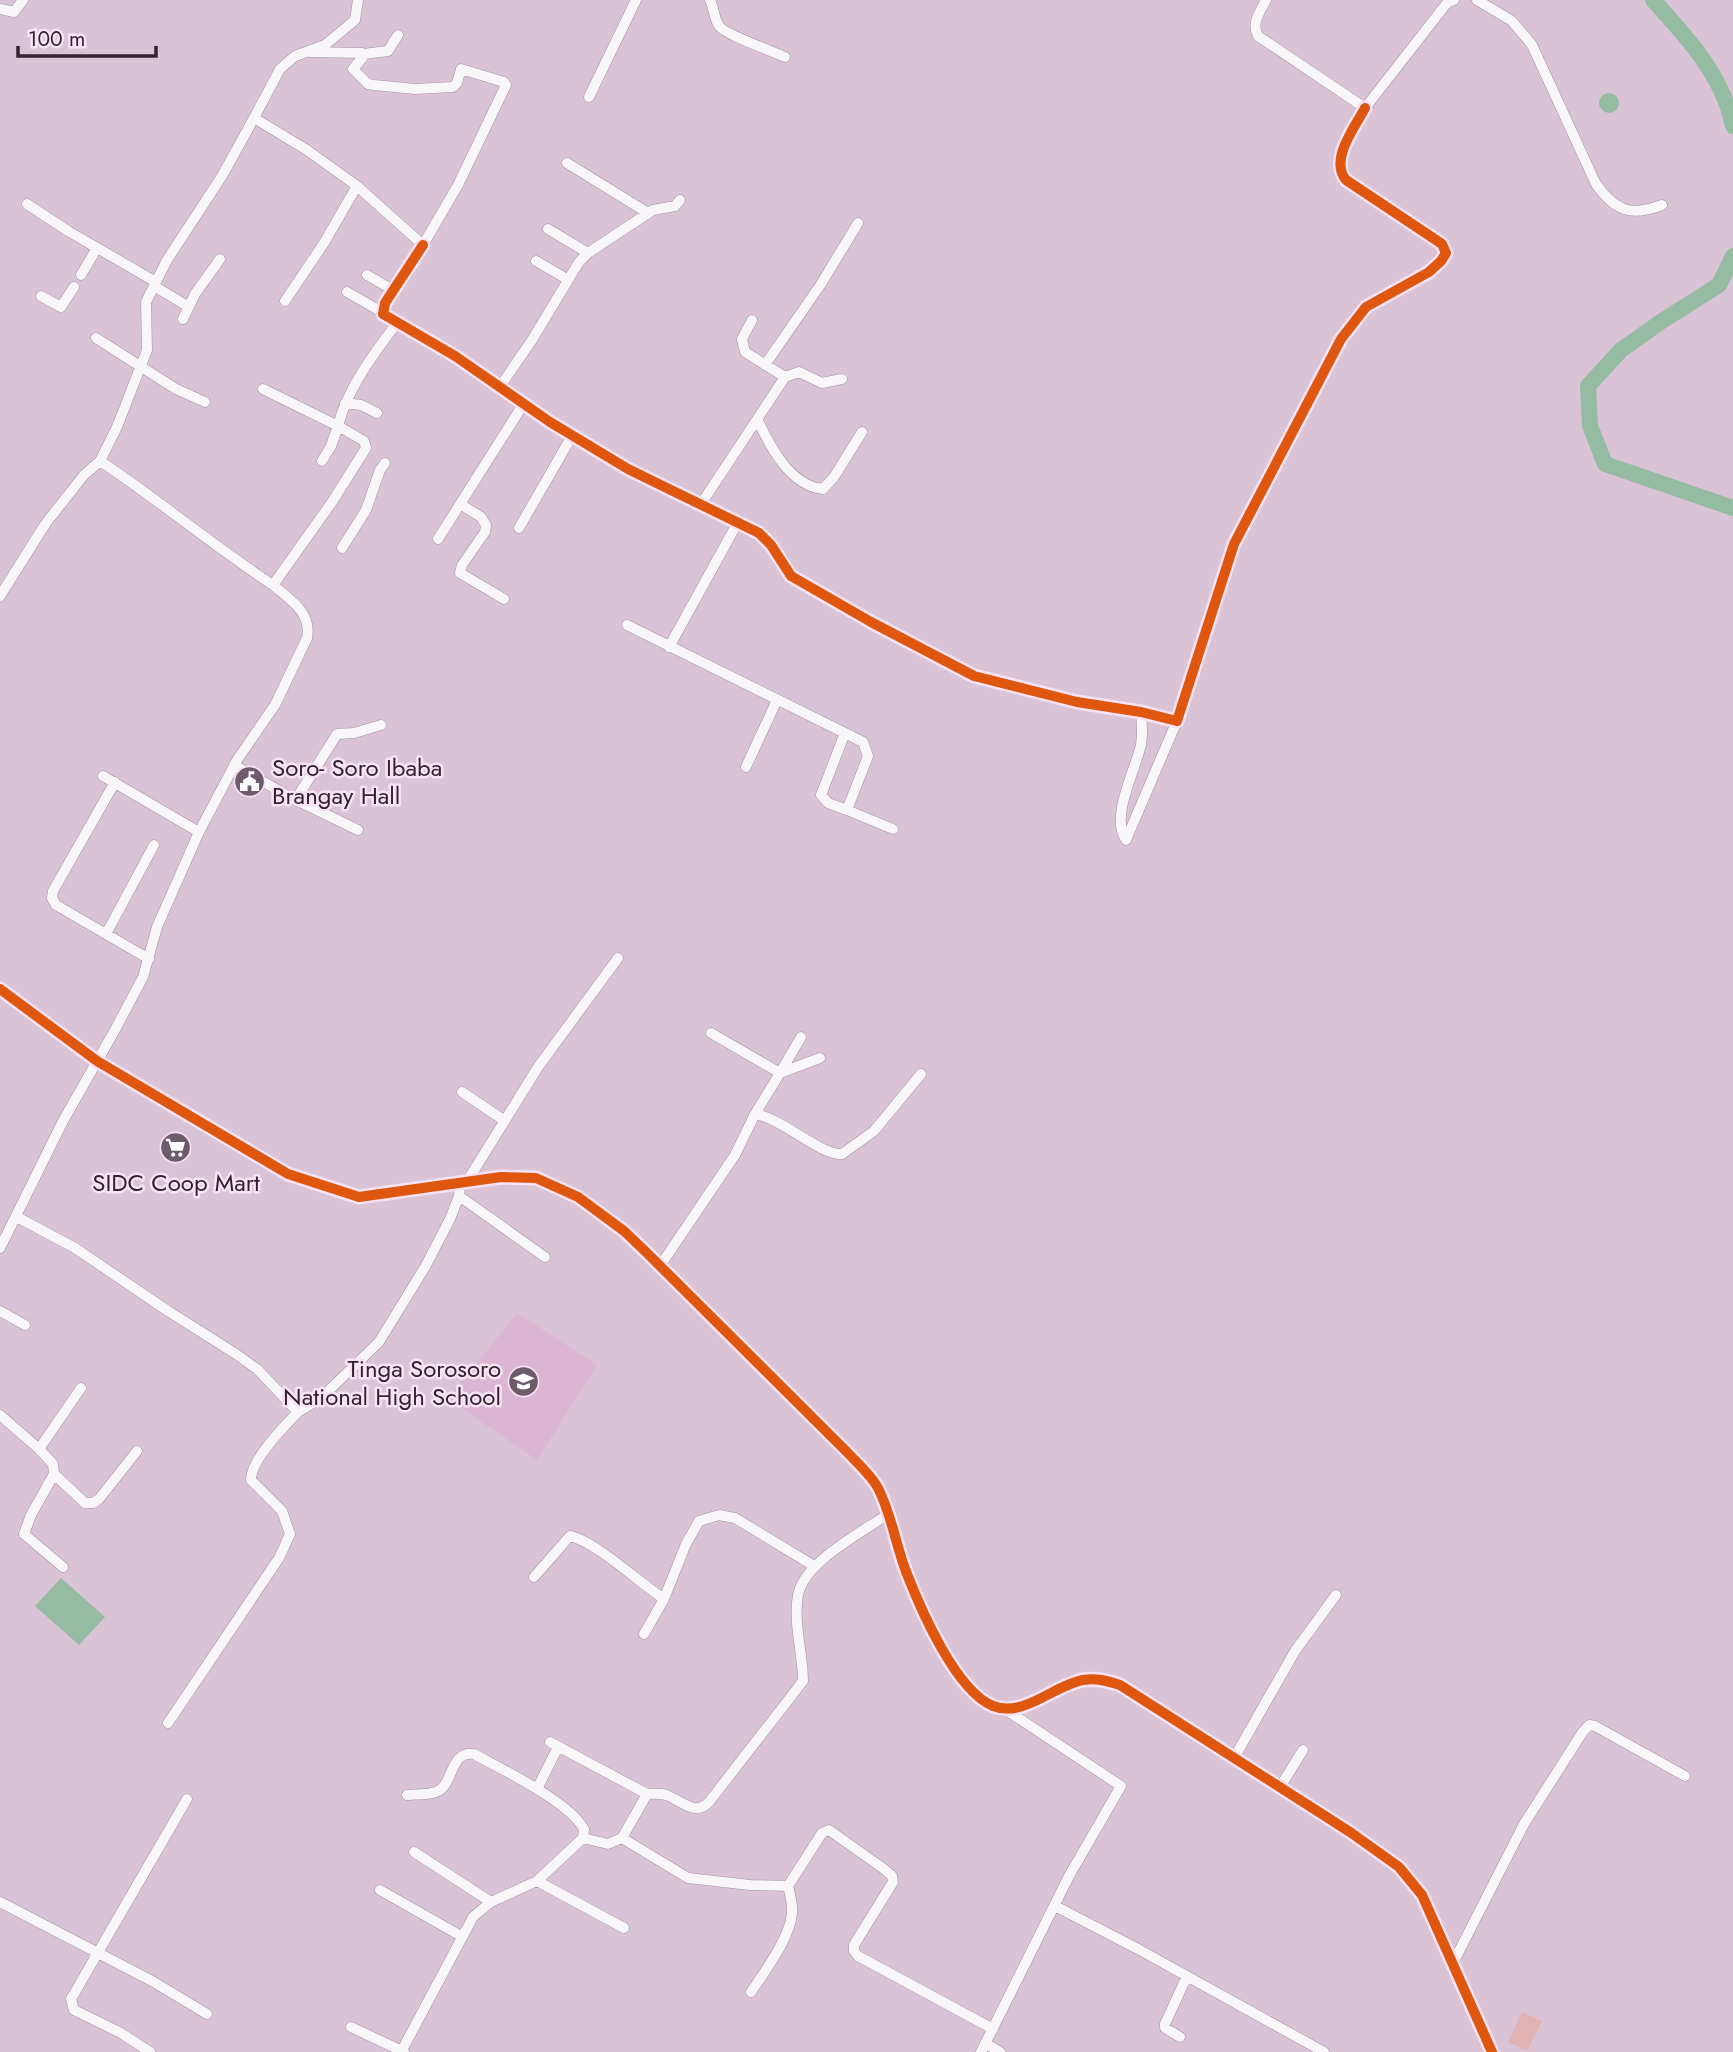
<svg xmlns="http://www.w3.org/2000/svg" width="1733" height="2052" viewBox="0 0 1733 2052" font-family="Jost,sans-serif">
<rect width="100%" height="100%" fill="#dac3d5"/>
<!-- built -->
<path fill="#dbb6d3" d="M517,1313L597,1365L537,1460L448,1399Z"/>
<!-- green -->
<path fill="#e1b2b2" d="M1522,2012L1542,2021L1527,2051L1508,2042Z"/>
<!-- water -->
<path fill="#95bba3" d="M1599 103a10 10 0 1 1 20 0a10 10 0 1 1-20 0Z
M61,1578L105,1617L79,1645L35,1606Z"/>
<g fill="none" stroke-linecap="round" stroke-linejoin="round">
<!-- river -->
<path stroke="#95bba3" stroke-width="16" d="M1653,0C1687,37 1723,76 1733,126
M1733,256L1719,285L1662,321L1621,350L1588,386L1590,426L1605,464L1733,508"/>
<defs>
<path id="minor" d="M710,0C714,8 714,18 719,26C726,35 772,51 785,57
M1266,0C1260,12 1251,23 1258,36L1365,108L1447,3L1454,0
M1477,0L1512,21L1532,45L1596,184C1615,211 1631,217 1662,205
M0,9L14,12L23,0
M310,52L362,53L363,57L353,69L368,84L374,85L415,89L453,87L457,83L461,69L504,82L506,85L458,185L423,245L357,186L307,150L254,118L280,69L295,56L325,45L355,20L358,0
M363,54L388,51L398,35
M589,97L636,0
M567,163L648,213
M27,204L68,231L156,282
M548,229L588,253
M423,245L385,303L383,314L455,356L550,422L628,469L759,533L771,545L791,576L871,622L974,676L1077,702L1141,712L1177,721L1234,544L1341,339L1366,307L1429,272L1441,261L1446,253L1442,244L1346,180C1329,160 1355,127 1365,108
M536,261L567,279
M81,275L97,248
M367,275L393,290
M154,286L189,307
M347,292L382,312
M41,296L61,307L74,287
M285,301L324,243L357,186
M183,319L195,294L220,259
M752,320L742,339L745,352L785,377
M96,338L176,389L205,402
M765,365L821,284L858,223
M499,388L532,340L579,262L588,253L653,210L675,206L680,200
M263,389L338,426L331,446L322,461
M345,403L361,405L377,413
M758,421C770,446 790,486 823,489L834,477L862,432
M100,461C159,500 213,546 273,585
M460,504L481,517L486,525L485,532L462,565L460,573L504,599
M701,504L785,377L799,372L822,383L842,379
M519,528L572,436
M438,539L524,403
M342,548L366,510L380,470L385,463
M0,596L46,523L84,475L100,461L117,427L147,350L146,302L167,260L222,176L254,118
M627,625L863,742L868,756L847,810L893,829
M669,647L738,522
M1141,712C1142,723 1143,734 1141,745C1135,771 1110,817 1126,840L1177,721
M845,733L821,795L828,803L847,810
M234,765L292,798L298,796L337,734L354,733L381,725
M746,767L777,700
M103,776L199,832
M115,782L53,891L52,898L56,905L149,959
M292,798L358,830
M106,934L154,845
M0,989L97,1061L288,1174L359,1197L501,1177L536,1178L578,1197L624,1231L646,1252L847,1452C857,1463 871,1475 878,1488C892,1515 896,1547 907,1574C921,1610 956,1691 993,1706C1024,1718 1054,1685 1083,1680C1097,1678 1108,1681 1120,1685L1350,1832L1399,1867L1422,1895L1492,2052
M711,1033L780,1073L801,1037
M462,1092L505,1121
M755,1114C784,1119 819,1155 842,1154L874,1131L921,1074
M468,1180L538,1067L618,958
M459,1196L545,1257
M17,1217L75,1248L168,1311L236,1354L257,1369L298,1412L321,1398L379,1342L425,1267L450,1219L459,1196L460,1184
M0,1248L63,1121L116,1028L143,977L157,927L199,832L237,760L275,705L307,638C312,612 290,600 273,585L332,502L366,448L364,441L338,426C347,389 374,353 397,323
M660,1266L735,1155L755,1114L780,1073L820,1058
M0,1311L25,1325
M0,1415L39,1449L53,1464L54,1474L31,1515L24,1534L63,1567
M39,1449L81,1388
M54,1474L85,1503H93L99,1499L137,1451
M534,1577L570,1536C595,1541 641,1584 664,1599L686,1544L699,1521L719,1515L735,1518L814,1566
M644,1634L664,1599
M168,1723L279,1558L290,1534L282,1511L251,1480C251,1459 284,1427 298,1412
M550,1742L647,1794
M1234,1758L1295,1651L1336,1595
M1280,1787L1303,1750
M537,1789L558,1747
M583,1838L608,1844L622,1838
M414,1852L491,1902
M537,1881L624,1928
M788,1886L750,1885L688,1878L622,1838L647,1794C654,1794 660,1793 666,1795C681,1800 695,1817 709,1802L803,1681C803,1653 793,1624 798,1595C804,1562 861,1533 888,1514
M380,1890L461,1936
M0,1902L152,1981L207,2014
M1055,1906L1138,1949L1324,2052
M1453,1963L1524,1824L1582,1733L1589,1725L1595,1726L1685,1776
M751,1992C765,1971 790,1938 792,1913C793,1904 790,1895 788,1886L822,1833L829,1830L884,1869L892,1876L893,1882L854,1945V1951L858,1956L993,2029
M351,2027L404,2052
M1180,2037L1165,2028V2024L1187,1976
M985,2043L1000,2052
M150,2052L121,2033L74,2010L71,1999L187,1799
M401,2052L473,1917L491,1902L537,1881L583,1838L584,1829C568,1801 503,1770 474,1754C449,1750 454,1786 436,1792C428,1795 416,1794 407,1795
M981,2052L1069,1876L1121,1786L1003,1708"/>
</defs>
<!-- minor casing -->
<use href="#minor" stroke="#a2919f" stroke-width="11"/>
<!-- minor -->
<use href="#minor" stroke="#f9f6f9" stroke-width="10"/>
<defs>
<path id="cycleway" d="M423,245L385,303L383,314L455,356L550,422L628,469L759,533L771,545L791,576L871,622L974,676L1077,702L1141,712L1177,721L1234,544L1341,339L1366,307L1429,272L1441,261L1446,253L1442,244L1346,180C1329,160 1355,127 1365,108
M0,989L97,1061L288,1174L359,1197L501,1177L536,1178L578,1197L624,1231L646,1252L847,1452C857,1463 871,1475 878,1488C892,1515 896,1547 907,1574C921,1610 956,1691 993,1706C1024,1718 1054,1685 1083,1680C1097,1678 1108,1681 1120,1685L1350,1832L1399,1867L1422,1895L1492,2052"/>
</defs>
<!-- cycleway casing -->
<use href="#cycleway" stroke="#f8e2f3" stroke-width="15"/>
<!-- cycleway -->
<use href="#cycleway" stroke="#df560e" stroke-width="10"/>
</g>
<!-- icons -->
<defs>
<symbol id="civic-disc" viewBox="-11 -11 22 22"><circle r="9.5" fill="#6d5b69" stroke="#f8e2f3"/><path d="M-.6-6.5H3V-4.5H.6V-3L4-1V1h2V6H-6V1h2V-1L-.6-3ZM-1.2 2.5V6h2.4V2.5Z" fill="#fff"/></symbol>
<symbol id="supermarket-disc" viewBox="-11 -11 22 22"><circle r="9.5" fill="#6d5b69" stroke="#f8e2f3"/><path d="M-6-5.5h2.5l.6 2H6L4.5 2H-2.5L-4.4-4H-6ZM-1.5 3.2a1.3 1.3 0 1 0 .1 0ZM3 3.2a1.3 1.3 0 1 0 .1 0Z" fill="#fff"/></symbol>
<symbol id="school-disc" viewBox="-11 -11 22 22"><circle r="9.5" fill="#6d5b69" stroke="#f8e2f3"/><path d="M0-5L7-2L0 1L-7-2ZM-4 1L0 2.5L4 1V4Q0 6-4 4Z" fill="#fff"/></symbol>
</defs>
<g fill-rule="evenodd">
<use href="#civic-disc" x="232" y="764" width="35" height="35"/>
<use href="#supermarket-disc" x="158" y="1130" width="35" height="35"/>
<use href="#school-disc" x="506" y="1364" width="35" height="35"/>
</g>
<g text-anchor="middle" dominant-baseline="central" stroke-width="5" stroke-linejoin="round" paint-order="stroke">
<!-- poi labels -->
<g font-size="24" fill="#32232f" stroke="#f8e2f3" text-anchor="start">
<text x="272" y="767">Soro- Soro Ibaba<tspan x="272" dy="28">Brangay Hall</tspan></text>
<text x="176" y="1182" text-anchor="middle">SIDC Coop Mart</text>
<text x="501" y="1368" text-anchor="end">Tinga Sorosoro<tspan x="501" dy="28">National High School</tspan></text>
</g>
</g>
<!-- scale -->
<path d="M18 46v10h138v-10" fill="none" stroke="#32232f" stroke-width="3.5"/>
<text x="28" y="46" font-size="21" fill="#32232f" stroke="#f8e2f3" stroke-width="5" paint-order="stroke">100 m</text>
</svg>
